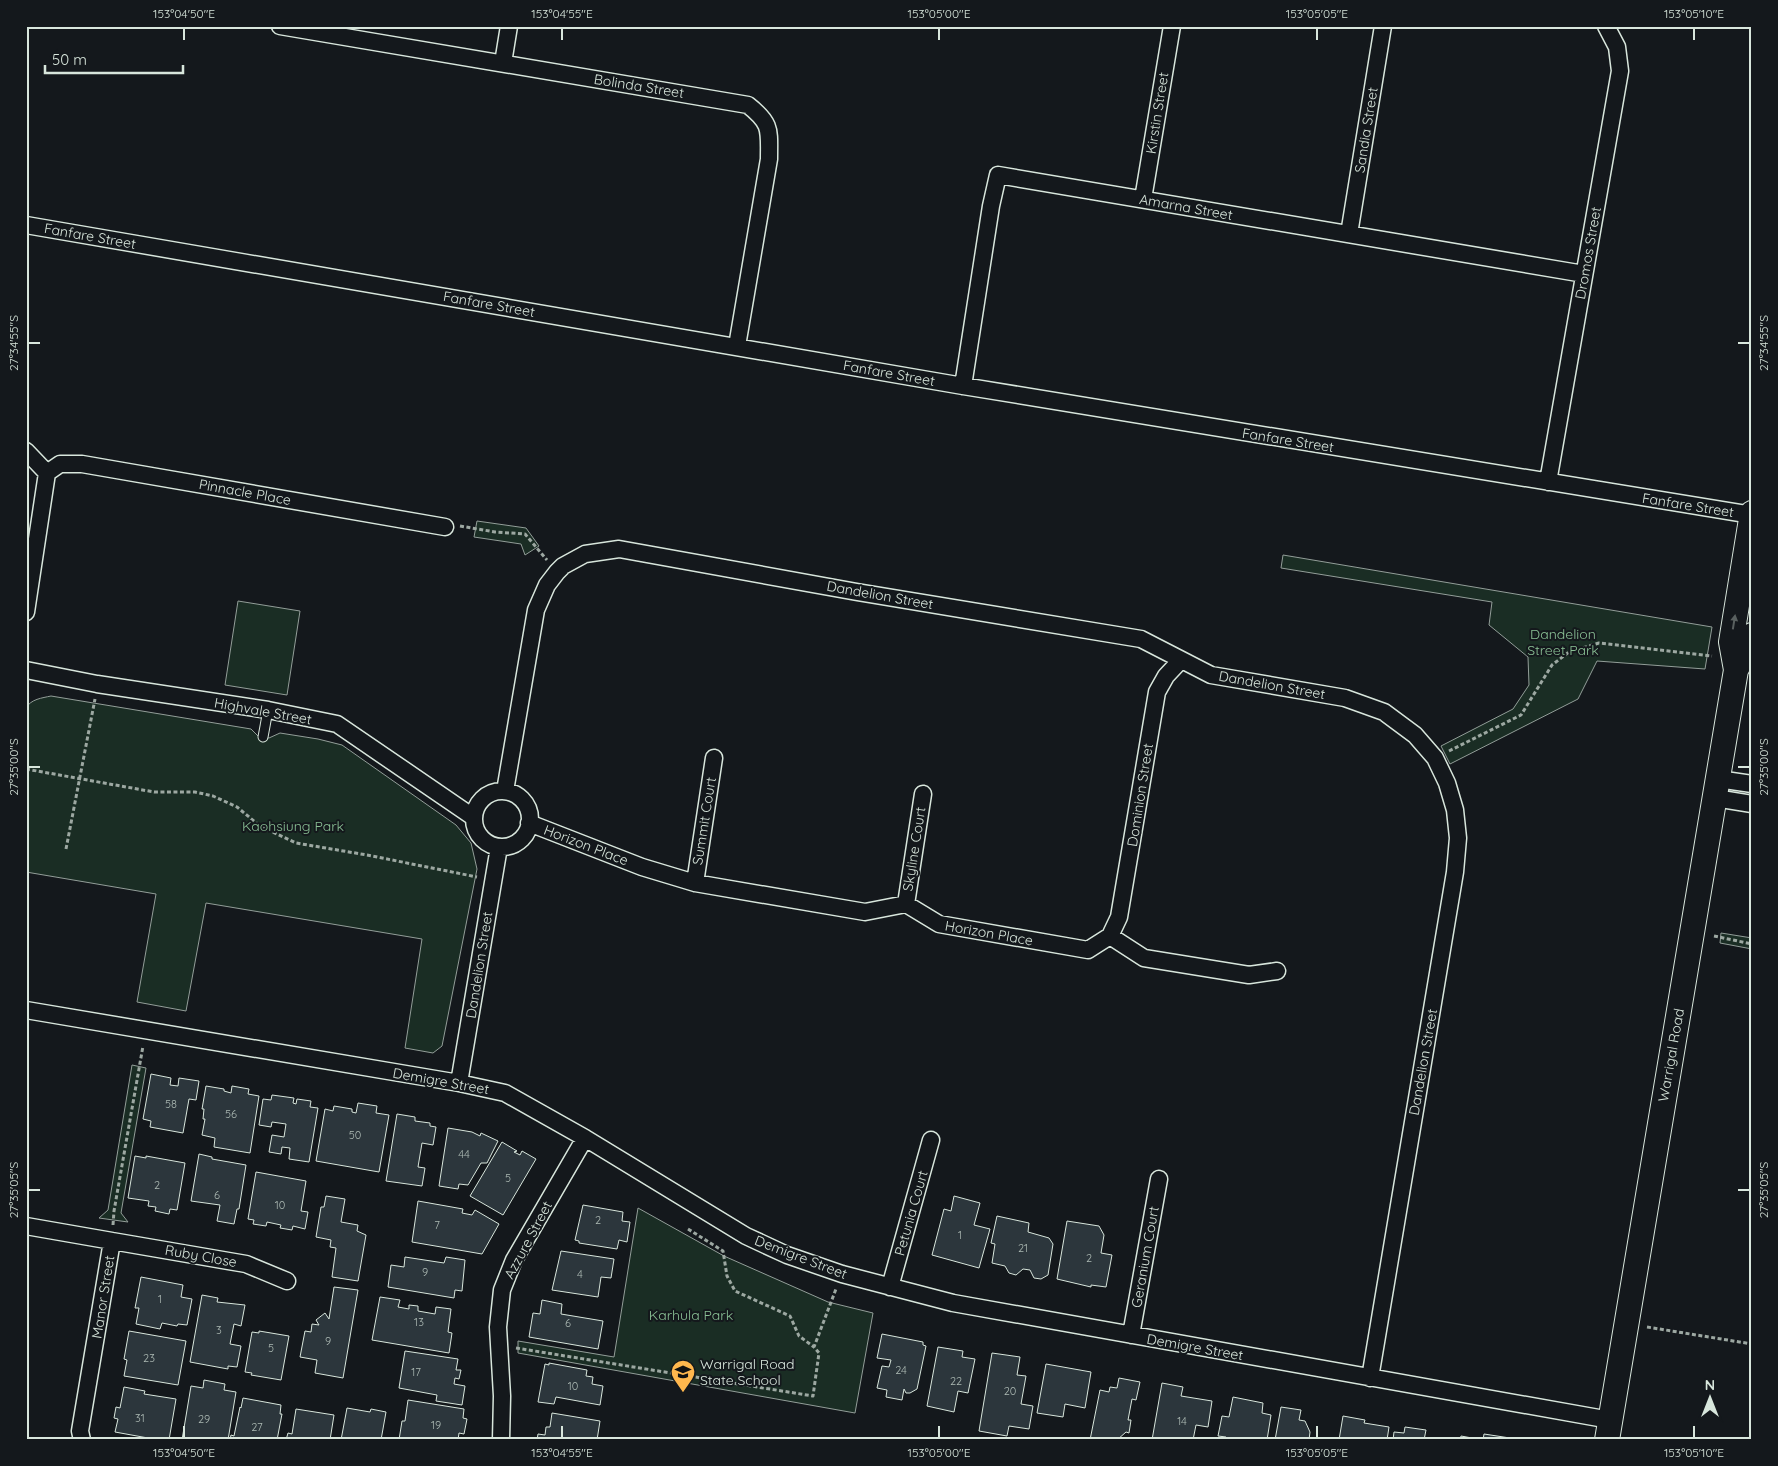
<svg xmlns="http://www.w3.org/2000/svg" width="1778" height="1466" viewBox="0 0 1778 1466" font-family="Quicksand,sans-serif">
<rect width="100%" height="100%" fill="#14181c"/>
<!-- green -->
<path fill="#1a2d24" stroke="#939e99" d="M477,521L526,528L539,546L525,555L521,544L474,537Z
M1283,555L1712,627L1705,669L1597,661L1578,699L1450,764L1441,746L1513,709L1529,685L1528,657L1489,625L1492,602L1281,568Z
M238,601L300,611L287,695L225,685Z
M51,696L251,729L258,736L269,738L280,733L318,739L342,745L456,825L471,843L477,869L442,1046L433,1053L405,1048L422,939L206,903L186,1011L137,1002L156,894L26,872V708C31,699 42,698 51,696Z
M1721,933L1752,938V949L1720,943Z
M132,1065L146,1068L121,1213L128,1222L99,1218L108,1210Z
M638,1208L724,1256L828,1302L873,1313L855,1413L518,1353V1341L614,1357Z"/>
<!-- building -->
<path fill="#2c363c" stroke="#d8e6dc" d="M151,1074L171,1078L170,1085L178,1086L179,1078L199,1081L196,1100L189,1099L183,1133L150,1127L151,1121L143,1119Z
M206,1086L224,1089V1091L231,1093L232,1086L249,1089L248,1094L259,1096L250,1153L214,1147L215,1138L202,1135L205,1119H203L204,1109H202Z
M272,1095L294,1098L293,1103L296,1104L297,1099L311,1101L310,1107L318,1108L309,1162L289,1159L290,1148L282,1147L281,1154L269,1152L272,1135L284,1137L286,1124L272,1122L271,1127L259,1125L263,1099L271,1100Z
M358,1103L377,1106L376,1113L389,1115L379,1172L316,1161L325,1109L333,1111L334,1106L352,1109V1112L356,1113Z
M397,1114L415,1117V1121L430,1123V1126L436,1127L433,1145L422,1143L418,1167L425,1168L422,1186L386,1181Z
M448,1128L472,1132L480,1136L481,1133L498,1141L487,1163H481L468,1185L459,1184L458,1189L439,1186Z
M502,1142L517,1151L514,1152L520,1155L522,1151L536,1159L503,1215L470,1196Z
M199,1154L212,1157V1159L246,1165L239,1209H237L234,1224L217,1221L220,1205L191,1201Z
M135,1156L146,1158V1156L185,1163L177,1210L170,1209L169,1214L155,1211L156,1207L148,1206L149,1201L128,1198Z
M256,1172L306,1181L301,1211L308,1212L305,1229L293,1226L292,1230L280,1228L281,1225L267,1222L266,1226L253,1224L254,1220L248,1219Z
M326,1196L345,1199L341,1222L358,1225L357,1231L366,1235L358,1281L332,1277L336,1248L330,1247L331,1240L316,1237L321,1207H324Z
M954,1196L980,1203L974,1225L990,1229L979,1268L932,1255L944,1209L951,1211Z
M418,1201L463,1209L462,1213L472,1215L475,1210L499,1224L482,1254L412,1242Z
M583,1205L623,1212L622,1221L630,1222L627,1242L619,1240L617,1249L579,1243V1241L575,1240Z
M997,1216L1029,1223L1028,1232L1049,1238L1053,1244L1048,1275L1041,1279L1034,1278L1030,1270L1023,1269L1016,1275L1009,1273L1005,1266L992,1263L995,1244L991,1243Z
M1067,1221L1099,1226L1104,1235L1101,1253L1112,1255L1106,1287L1091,1285V1287L1057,1279Z
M561,1251L614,1259L611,1278L601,1277L598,1297L552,1290Z
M405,1257L444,1263L446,1257L465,1260L462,1291L455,1290L454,1298L388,1287L391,1265L404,1267Z
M141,1277L183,1285L181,1297L192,1299L187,1325L178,1324L177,1326L162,1323L160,1329L136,1324L139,1308H135Z
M334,1287L358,1290L343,1378L315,1373L317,1360L300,1357L305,1331L311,1332L312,1324L319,1325L316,1320L325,1313L329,1319Z
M202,1295L218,1298L217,1302L245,1305L241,1326L234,1324L230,1344L241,1346L237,1367L228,1366V1369L190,1362Z
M380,1297L400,1300L398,1307L409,1309V1305L418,1306V1311L435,1314L436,1307L451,1309L448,1332L452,1333L449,1353L372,1340Z
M542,1300L562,1304L561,1314L603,1321L598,1349L529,1337L533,1313L540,1314Z
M129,1331L186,1341L178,1385L124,1376L127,1360L124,1359Z
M259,1331L289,1336L281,1380L251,1375L252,1373L245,1372L252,1332L259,1333Z
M882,1334L923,1342V1345L926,1346L917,1389L910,1393H906L904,1389L902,1400L886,1397L887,1390L877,1388L882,1366L889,1367L891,1360L877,1358Z
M938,1347L963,1351L962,1357L975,1359L968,1393L958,1391L954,1412L927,1406Z
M405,1351L458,1359L456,1370H461L459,1379L455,1378L454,1384L465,1386L462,1405L436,1401L437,1395L399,1388Z
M992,1353L1020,1357L1017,1375L1026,1376L1021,1404L1033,1406L1029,1429L1009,1426L1007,1436L979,1431Z
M549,1363L587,1370L586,1376L593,1377L592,1384L603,1386L600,1405L556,1397L554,1404L538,1402L545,1364L549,1365Z
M1046,1364L1091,1372L1085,1408L1065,1404L1063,1417L1037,1413Z
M1119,1378L1140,1382L1136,1400L1132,1399L1128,1420H1131L1129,1433L1126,1432L1117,1440H1090L1100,1390L1109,1392L1110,1387L1117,1388Z
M204,1380L225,1384L224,1390L236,1392L228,1440H182L191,1386L203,1388Z
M1162,1383L1183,1387L1181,1396L1212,1401L1208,1427L1196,1425L1193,1440H1152Z
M124,1387L145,1391L144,1394L176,1399L169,1440H159L115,1432L118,1419L114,1418L116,1407L120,1408Z
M1233,1397L1263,1403L1262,1413L1271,1415L1267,1440H1226V1437L1218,1436L1222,1416L1229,1417Z
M243,1398L281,1405L280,1414H282L277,1440H230L231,1435L234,1436L240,1407L241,1408Z
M408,1400L464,1409L463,1418L467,1419L464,1434L459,1433L458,1440H399L402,1421H405Z
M1281,1407L1301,1410L1299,1420L1305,1421L1310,1432L1309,1440H1275Z
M347,1408L370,1412L371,1409L386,1412L381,1440H341Z
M296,1409L334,1415L330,1440H286L288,1433L292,1434Z
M552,1413L600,1421L597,1440H537L538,1434L545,1435L546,1427H550Z
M1343,1416L1365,1420L1364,1423L1389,1427L1387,1440H1339Z
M1405,1427L1426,1430L1424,1440H1393L1394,1432L1404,1433Z
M1484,1434L1510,1438V1440H1460L1461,1436L1483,1440Z"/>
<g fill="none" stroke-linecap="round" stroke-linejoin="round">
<defs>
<path id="lane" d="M263,737L268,710"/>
<path id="street" d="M280,26L748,105C772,124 769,130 769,159L737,346
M503,63L509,26
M1143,199L1172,26
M26,225L963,386L1752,515
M1349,234L1383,26
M963,386L991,206L998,175L1584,274
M26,451L47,473L26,612
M47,473L60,464H82L445,527
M1548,482L1620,71L1617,47L1606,26
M26,670L97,684L268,710L337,724L473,817
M1718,779L1752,784
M505,791L536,610L547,585L557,572L563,566L585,554L619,549L857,592L1141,639L1211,675L1345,698L1384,712L1415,735L1435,758L1447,783L1455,810L1458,838L1455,872L1370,1378
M474 819a28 28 0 1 1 56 0a28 28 0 1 1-56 0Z
M1715,798L1752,804
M529,823L642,867L695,883L865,912L906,904L939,924L1088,950L1110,936
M695,883L714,758
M906,904L923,794
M1110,936L1119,917L1157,692L1166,676L1181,660
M1110,936L1144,958L1249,975L1277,971
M26,1010L459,1083L505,1093L585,1138L746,1236L787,1255L842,1274L953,1303L1610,1420
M459,1083L499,847
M26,1226L112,1241L80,1431L82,1440
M112,1241L246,1264L287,1281
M890,1287L931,1140
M1131,1335L1159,1179
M501,1440L502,1396L498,1327L502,1290L514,1260L585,1138"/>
<path id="secondary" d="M1736,670L1750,644L1752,635
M1607,1440L1736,670L1731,642L1752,513"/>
</defs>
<!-- lane casing -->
<use href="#lane" stroke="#d8e6dc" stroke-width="11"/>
<!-- street casing -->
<use href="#street" stroke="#d8e6dc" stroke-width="19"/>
<!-- secondary casing -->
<use href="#secondary" stroke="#d8e6dc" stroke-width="26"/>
<!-- path -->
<path stroke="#9da8a2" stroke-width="3" stroke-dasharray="4 2.5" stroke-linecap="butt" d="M460,526L495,532L525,534L547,560
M1449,751L1521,715L1552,665L1569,652L1599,643L1712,656
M26,769L154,792H195L213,796L237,807L260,826L296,843L367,855L477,877
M66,849L95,699
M1714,936L1752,944
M113,1225L114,1211L143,1046
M688,1229L723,1251L727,1276L735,1291L790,1316L799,1336L814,1347
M1647,1327L1752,1344
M516,1348L813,1396L819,1353L814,1347L836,1289"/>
<!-- lane -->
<use href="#lane" stroke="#14181c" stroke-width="9"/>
<!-- street -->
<use href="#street" stroke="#14181c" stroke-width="16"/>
<!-- secondary -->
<use href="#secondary" stroke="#14181c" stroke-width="24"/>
</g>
<!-- one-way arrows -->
<defs><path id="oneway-solid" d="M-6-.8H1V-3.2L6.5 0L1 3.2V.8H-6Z" transform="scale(1.25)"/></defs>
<use fill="#59605f" href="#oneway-solid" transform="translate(1734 622) rotate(-81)"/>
<!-- ticks -->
<path fill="none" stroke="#d8e6dc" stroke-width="2" d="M184,28V40M562,28V40M939,28V40M1317,28V40M1694,28V40M28,343H40M1738,343H1750M28,767H40M1738,767H1750M28,1190H40M1738,1190H1750M184,1426V1438M562,1426V1438M939,1426V1438M1317,1426V1438M1694,1426V1438"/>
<!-- icons -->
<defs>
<symbol id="school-pin" viewBox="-11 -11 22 30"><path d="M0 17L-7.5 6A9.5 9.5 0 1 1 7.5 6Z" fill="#ffb74d" stroke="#14181c"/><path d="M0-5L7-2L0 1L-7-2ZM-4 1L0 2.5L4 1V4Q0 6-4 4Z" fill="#111"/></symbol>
</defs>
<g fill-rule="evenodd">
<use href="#school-pin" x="669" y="1358" width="28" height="38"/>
</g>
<g text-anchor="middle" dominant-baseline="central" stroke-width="4" stroke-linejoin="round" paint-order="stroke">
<!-- number labels -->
<g font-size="11" fill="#adbab4">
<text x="171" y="1104">58</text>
<text x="231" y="1114">56</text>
<text x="355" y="1135">50</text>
<text x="464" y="1154">44</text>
<text x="508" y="1178">5</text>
<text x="157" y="1185">2</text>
<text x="217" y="1195">6</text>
<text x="280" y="1205">10</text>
<text x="598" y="1220">2</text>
<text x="437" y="1225">7</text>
<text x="960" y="1235">1</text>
<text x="1023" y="1248">21</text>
<text x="1089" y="1258">2</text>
<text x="425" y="1272">9</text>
<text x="580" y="1274">4</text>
<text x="160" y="1299">1</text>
<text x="419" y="1322">13</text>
<text x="568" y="1323">6</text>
<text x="219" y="1330">3</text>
<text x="328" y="1341">9</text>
<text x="271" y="1348">5</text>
<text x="149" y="1358">23</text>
<text x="901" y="1370">24</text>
<text x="416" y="1372">17</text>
<text x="956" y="1381">22</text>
<text x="573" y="1386">10</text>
<text x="1010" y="1391">20</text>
<text x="140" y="1418">31</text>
<text x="204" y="1419">29</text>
<text x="1182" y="1421">14</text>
<text x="436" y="1425">19</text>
<text x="257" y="1427">27</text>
</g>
<!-- street labels -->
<g font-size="14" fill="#d8e6dc" stroke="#14181c">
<text transform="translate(639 86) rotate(9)">Bolinda Street</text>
<text transform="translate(1157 113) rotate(-81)">Kirstin Street</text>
<text transform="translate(1366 130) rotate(-81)">Sandia Street</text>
<text transform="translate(1186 207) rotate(10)">Amarna Street</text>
<text transform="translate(90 236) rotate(10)">Fanfare Street</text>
<text transform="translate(1588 253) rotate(-80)">Dromos Street</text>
<text transform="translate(489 304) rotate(10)">Fanfare Street</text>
<text transform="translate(889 373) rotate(10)">Fanfare Street</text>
<text transform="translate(1288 440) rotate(9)">Fanfare Street</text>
<text transform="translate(245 492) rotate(10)">Pinnacle Place</text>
<text transform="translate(1688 505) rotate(9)">Fanfare Street</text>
<text transform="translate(880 595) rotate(10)">Dandelion Street</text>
<text transform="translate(1272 685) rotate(10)">Dandelion Street</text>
<text transform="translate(263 711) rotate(10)">Highvale Street</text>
<text transform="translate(1140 795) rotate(-81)">Dominion Street</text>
<text transform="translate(704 821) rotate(-81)">Summit Court</text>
<text transform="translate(586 845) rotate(21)">Horizon Place</text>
<text transform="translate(914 849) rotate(-81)">Skyline Court</text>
<text transform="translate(989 933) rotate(10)">Horizon Place</text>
<text transform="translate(479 965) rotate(-81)">Dandelion Street</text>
<text transform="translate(1671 1055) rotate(-80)">Warrigal Road</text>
<text transform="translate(1423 1062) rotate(-80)">Dandelion Street</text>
<text transform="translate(441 1081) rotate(10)">Demigre Street</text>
<text transform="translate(911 1213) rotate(-74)">Petunia Court</text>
<text transform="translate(528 1240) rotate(-62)">Azzure Street</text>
<text transform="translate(201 1256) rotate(10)">Ruby Close</text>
<text transform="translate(801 1257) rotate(21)">Demigre Street</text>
<text transform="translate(1145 1257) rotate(-80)">Geranium Court</text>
<text transform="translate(103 1297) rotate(-81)">Manor Street</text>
<text transform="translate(1195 1347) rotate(10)">Demigre Street</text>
</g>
<!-- park labels -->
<g font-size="14" fill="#8ac095" stroke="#14181c">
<text x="1563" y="634">Dandelion<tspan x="1563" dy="16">Street Park</tspan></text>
<text x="293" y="826">Kaohsiung Park</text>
<text x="691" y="1315">Karhula Park</text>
</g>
<!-- poi labels -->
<g font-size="14" fill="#d8e6dc" stroke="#14181c" text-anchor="start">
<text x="700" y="1364">Warrigal Road<tspan x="700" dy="16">State School</tspan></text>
</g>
</g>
<!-- border -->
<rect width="1778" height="1466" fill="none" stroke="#14181c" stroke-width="55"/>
<!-- north arrow -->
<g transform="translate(1710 1398)" stroke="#14181c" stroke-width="4" paint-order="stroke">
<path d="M0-4L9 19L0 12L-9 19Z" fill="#d8e6dc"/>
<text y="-8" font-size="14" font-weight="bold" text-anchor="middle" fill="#d8e6dc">N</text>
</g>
<!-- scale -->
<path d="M45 65v8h138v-8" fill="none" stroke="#d8e6dc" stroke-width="2.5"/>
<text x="52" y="65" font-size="15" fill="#d8e6dc" stroke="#14181c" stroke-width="4" paint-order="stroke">50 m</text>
<rect x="28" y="28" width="1722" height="1410" fill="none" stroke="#d8e6dc" stroke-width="2"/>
<g font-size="12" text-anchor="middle" fill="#d8e6dc">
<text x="184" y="18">153°04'50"E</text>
<text x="562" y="18">153°04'55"E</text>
<text x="939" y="18">153°05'00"E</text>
<text x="1317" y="18">153°05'05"E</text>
<text x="1694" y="18">153°05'10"E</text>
<text transform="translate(14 343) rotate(-90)" y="4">27°34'55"S</text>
<text transform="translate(1764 343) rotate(-90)" y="4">27°34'55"S</text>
<text transform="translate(14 767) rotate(-90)" y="4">27°35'00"S</text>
<text transform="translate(1764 767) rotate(-90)" y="4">27°35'00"S</text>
<text transform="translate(14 1190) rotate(-90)" y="4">27°35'05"S</text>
<text transform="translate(1764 1190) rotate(-90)" y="4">27°35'05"S</text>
<text x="184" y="1457">153°04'50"E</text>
<text x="562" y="1457">153°04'55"E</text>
<text x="939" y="1457">153°05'00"E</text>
<text x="1317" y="1457">153°05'05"E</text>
<text x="1694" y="1457">153°05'10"E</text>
</g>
</svg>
